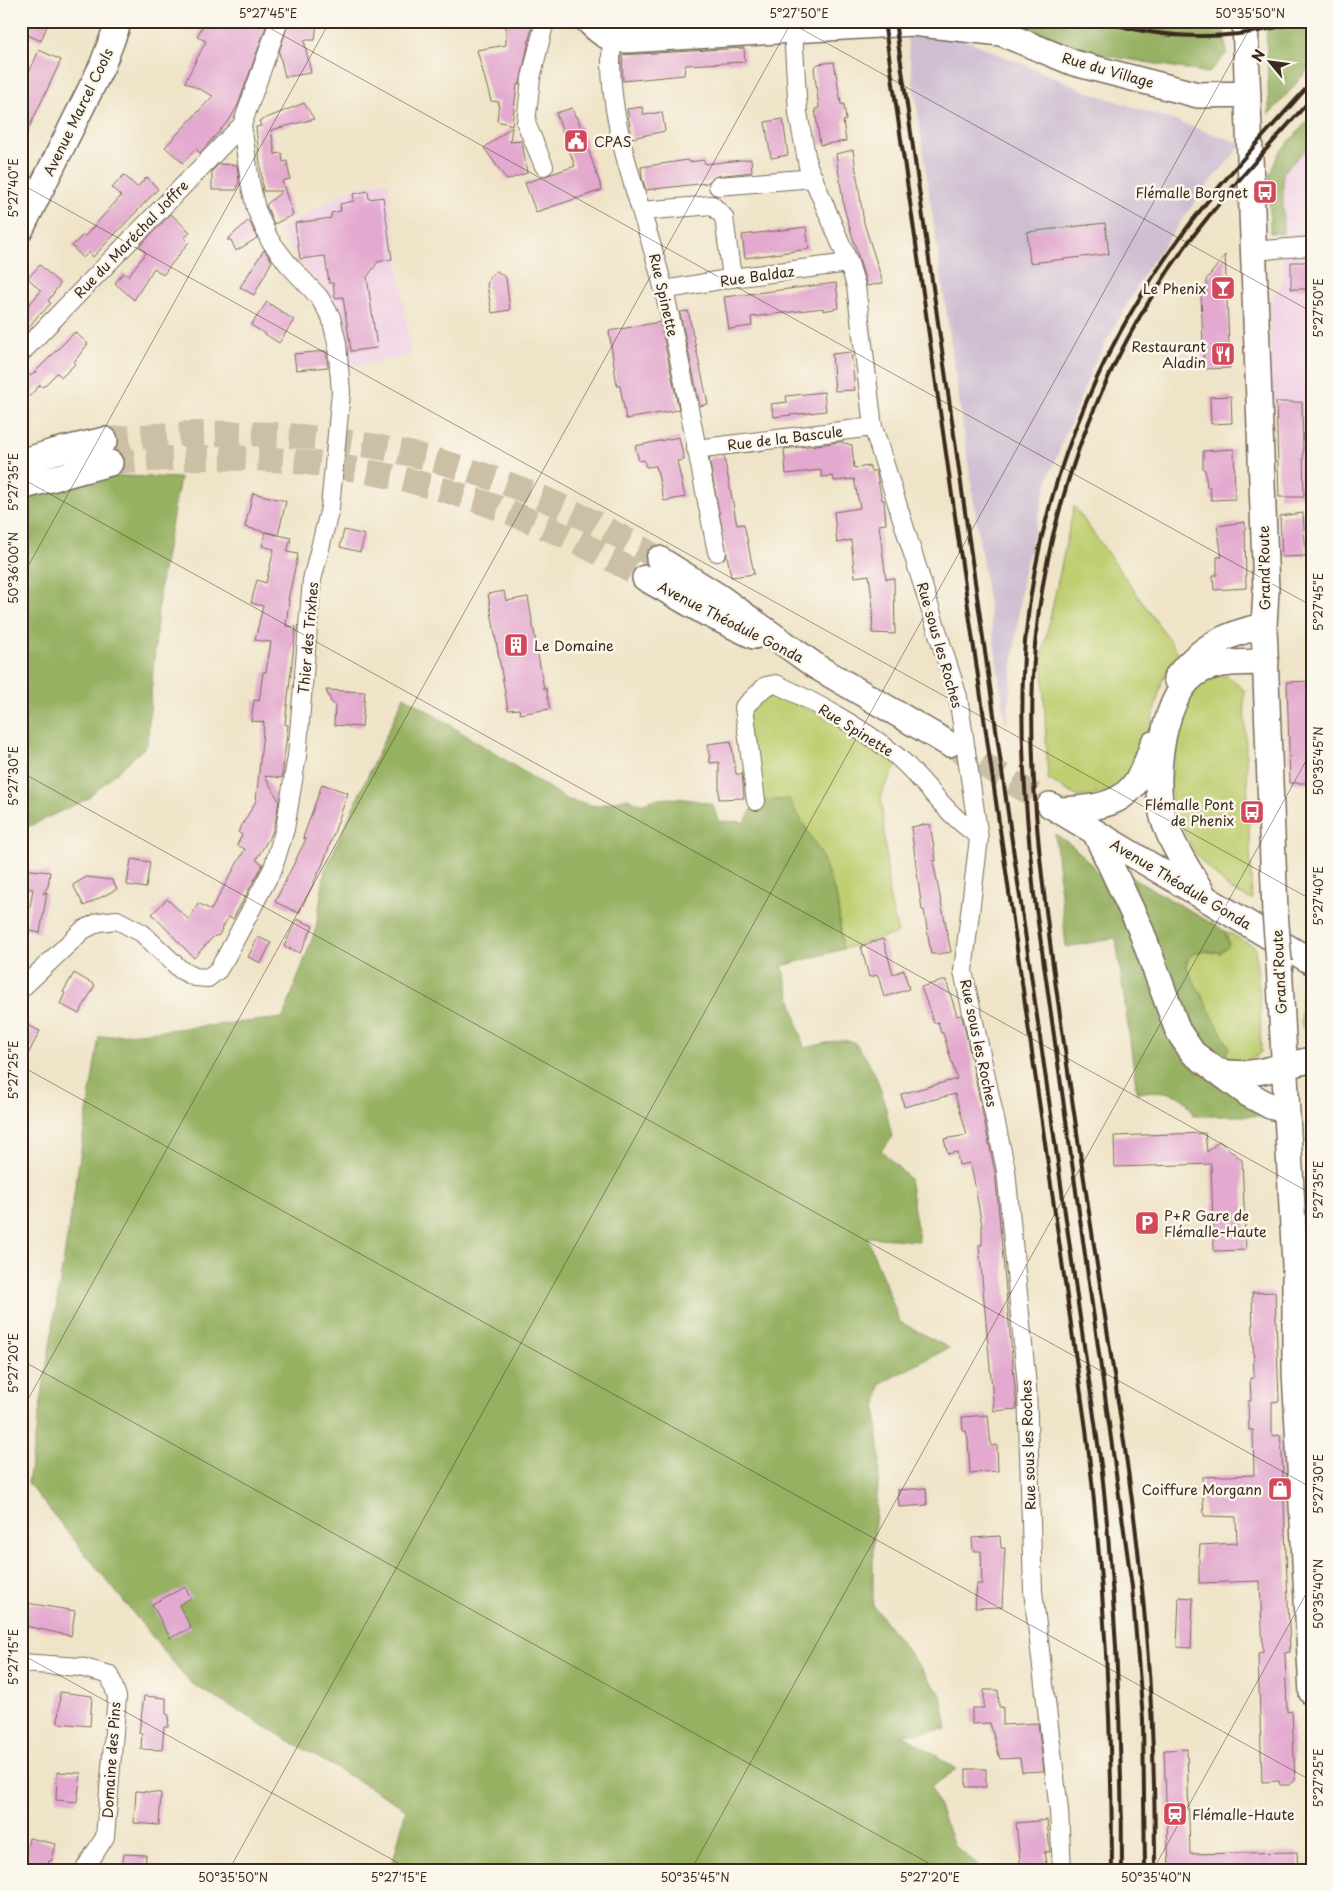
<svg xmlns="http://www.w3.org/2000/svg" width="1333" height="1891" viewBox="0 0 1333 1891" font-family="'Playpen Sans',sans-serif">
<rect width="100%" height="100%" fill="#fbf7ec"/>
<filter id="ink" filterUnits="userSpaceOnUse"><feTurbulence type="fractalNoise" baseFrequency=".02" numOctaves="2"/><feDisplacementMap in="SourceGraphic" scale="10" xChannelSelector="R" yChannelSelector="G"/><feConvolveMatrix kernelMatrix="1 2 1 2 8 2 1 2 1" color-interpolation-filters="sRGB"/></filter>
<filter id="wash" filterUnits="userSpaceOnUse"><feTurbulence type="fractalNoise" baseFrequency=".0096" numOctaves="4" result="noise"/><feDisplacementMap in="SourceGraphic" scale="20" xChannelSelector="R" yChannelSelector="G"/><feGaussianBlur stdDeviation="1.12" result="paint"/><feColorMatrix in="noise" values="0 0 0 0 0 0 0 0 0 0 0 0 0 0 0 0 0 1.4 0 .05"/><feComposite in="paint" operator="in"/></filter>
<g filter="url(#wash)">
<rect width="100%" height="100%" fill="#efe4c8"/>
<!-- built -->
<path fill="#f0d0e5" d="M1312,143V401L1270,402V302L1283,281V173Z
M387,181L411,356L346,367L334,302L298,259L279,229L353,189Z"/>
<!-- industrial -->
<path fill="#cebed2" d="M906,32L959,37L1089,92L1243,144L1206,187L1146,270L1094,364L1049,476L1023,575L1006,725Z"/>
<!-- green -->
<path fill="#bece70" stroke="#7c7c47" d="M1074,506L1178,652L1162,681L1141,762L1113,792L1078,797L1048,779L1042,656Z
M1228,676L1245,691L1244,700L1252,900L1231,890L1199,859L1179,822L1173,804L1170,785L1183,702L1206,677Z
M766,686L900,759L881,794L889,896L898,933L843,949L837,899L821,854L756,801L744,707Z
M1225,931L1255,947L1260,999L1261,1052C1250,1064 1238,1062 1224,1059L1227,1054L1186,966C1190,951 1201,950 1214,953L1228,940Z
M1301,995L1312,1000V1042L1301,1025Z"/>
<!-- forest -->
<path fill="#96b162" stroke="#686e40" d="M998,21H1223L1227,53L1209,73L1103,55Z
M1266,21H1312V65L1269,115Z
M1312,116V143L1283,173V234L1270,233L1269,177L1278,154Z
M97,475L180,478L160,586L147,745L87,799L21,830V494Z
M404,696L568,800L596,806L628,798L640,804C666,794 687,799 713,804L718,821L745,822L756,801L789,799L821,854L837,899L843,949L782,966L804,1048L840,1040L854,1042C879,1070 885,1103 892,1138L881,1150L909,1178L919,1241L867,1237L900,1322L949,1348L881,1383L876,1409L880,1460L873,1547V1605L941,1695L947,1729L902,1734L957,1769L931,1787L954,1845L983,1870H391L406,1809L189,1682L28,1483L99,1037L283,1018L316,928L325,870Z
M1055,834C1083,850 1101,875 1117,902L1176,1045L1269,1116H1193C1188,1091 1159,1089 1137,1093L1116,938L1066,947Z
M1126,874L1225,931L1229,945L1220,953L1203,950L1188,957L1186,966L1229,1047L1224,1059L1218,1058L1197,1040Z"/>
<g id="blocks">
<!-- building -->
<path fill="#e3a9cf" d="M21,21H49L41,41L21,32Z
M205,21H268L238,105L230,119L200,153L196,149L183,163L165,147L213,96L185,82L206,41L197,37Z
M289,21H317L315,40H304L311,73L285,77L279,52Z
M506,21H533L520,84L517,85L512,125L497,121L499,102L491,101L477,50L506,45Z
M744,48L745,62L685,65L684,75L623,81L622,55Z
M39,50L61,60L21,145V78L26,80Z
M834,62L841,104H844L846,120L843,121L846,141L820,145L815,109L819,108L814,68L818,64Z
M304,103L314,119L271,130L275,154L282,153L283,162L287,161L290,179L282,181L293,215L274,224L266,205L282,191H263L256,127L261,126L259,121Z
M642,107L644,115L662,112L665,131L632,138L627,109Z
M572,108L575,116H577L602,190L536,212L525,183L575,166L556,113Z
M783,119L788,155L771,158L765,122Z
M512,127L510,142L522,141L527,173L507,180L484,148Z
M853,150L864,223L883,283L867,286L844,208L836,154Z
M751,159L752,172L717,176L707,183L646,190L642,178L641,167L688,160L689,162L704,160L705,164Z
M219,164L237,165L239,181L237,190H212V171Z
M124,175L137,187L147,177L158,189L93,257L89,252L83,258L72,246L83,235L84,237L121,196L112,188Z
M368,191L369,199L383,197L392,259L378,262L367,277L377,348L351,351L343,297L335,298L333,283H329L325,256L300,259L295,223L331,218V213L341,211L340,204L354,201L353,194Z
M171,214L190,232L185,238L189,242L163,275L154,268L134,300L115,283L123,273L128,276L146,253L140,246Z
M249,220L257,238L236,251L231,240H227Z
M1105,223L1109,254L1030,263L1027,232Z
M806,227L809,249L745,258L742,235Z
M264,250L272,261L254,295L240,287Z
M1225,255L1230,368L1204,369L1201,295H1207L1206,280Z
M1291,262H1312V289H1291Z
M40,265L60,284L48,301L51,303L41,314L40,313L21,337V313L41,291L28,278Z
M497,271L506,278L510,310L492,313L487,285L490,276Z
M836,283L839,308L823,311V308L751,317L752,326L729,329L724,297Z
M267,302L294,320L279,343L251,325Z
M688,311L708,404L700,406L680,312Z
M660,322L679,410L626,419L620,386H617L609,331Z
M75,332L88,344L74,362L75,364L62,377L57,373L43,387L40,385L21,405V367L31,376Z
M326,351L328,367L296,370L294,354Z
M851,352L855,390L835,391L832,354Z
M824,392L826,411L774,417L771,404L787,402L786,396Z
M1231,396L1232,423L1211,424L1210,397Z
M1276,402H1302L1304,497H1279Z
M679,437L684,460L677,461L685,497L664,501L656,466L646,467L644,460L639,461L635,446Z
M841,442L852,445L854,468L870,466V471H876L882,500H884L886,524L879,525L886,579L894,578L895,634L872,633L873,609L869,575L855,577L851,540L837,543L834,512L860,508L854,479L834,481L833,476L822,477L821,470L786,474L784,449Z
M1234,449L1235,499L1211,500L1210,487H1207L1205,470L1203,469V451Z
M724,456L737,525L744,524L754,574L731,577L709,458Z
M253,493L286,501L278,535L245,527Z
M1303,513L1306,556L1282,557L1280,516Z
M1245,522L1246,588L1214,590L1213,575H1217V557H1222L1217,526Z
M344,530L365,535L360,552L340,547Z
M266,532L291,538L287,552L298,554L288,600H289L286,626L296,627L285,724L288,725L282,778L265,776L279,801L276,819L272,833L256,860L263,864L233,919L228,917L219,935L213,937L194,958L152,914L167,899L189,920L198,903L211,910L245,849L237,845L242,835L238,832L256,801L264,722L251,721L254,700L259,701L263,672H266L271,642L255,640L263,606L251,603L257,580L266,583L274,549L262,546Z
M504,591L506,601L528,597L544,689L546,688L550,709L520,714L519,709L508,710L488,594Z
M1312,681V783H1290L1287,682Z
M326,690L365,692L362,727L334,725L335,705L331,702Z
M731,741L736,774H742L744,798L719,799V762L710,763L708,744Z
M322,784L348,793L323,864L299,913L275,902L306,839L303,838Z
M930,824L936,861H933L951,952L938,954H931L924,910H922L911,827Z
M131,859L150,862L146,888L127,885Z
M21,869L50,872L48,886L43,894L47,892L40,933L26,930L33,889L21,888Z
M86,877L112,880L117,889L84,906L73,885Z
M297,919L313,926L300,953L284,946Z
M258,937L271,943L261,963L248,957Z
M883,939L893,974L904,970L909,989L884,997L878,975L869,977L861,946Z
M74,973L95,985L79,1014L60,1004L65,993L63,992Z
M946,980L957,1016L961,1015L964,1024L995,1172L1017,1409L994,1411L979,1245H982V1226L974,1180L970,1163L959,1165L957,1152L948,1154L944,1139L967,1135L955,1094L904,1107L901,1094L957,1079L943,1033H941L938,1022L934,1023L921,987Z
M21,1022L40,1031L21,1068Z
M1205,1133L1207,1152L1219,1141L1242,1160L1246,1250L1214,1251L1211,1164L1115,1167L1114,1136Z
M1275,1292L1279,1401L1272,1402V1436L1280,1435L1282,1454L1290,1652L1285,1653L1287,1712L1292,1711L1295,1781L1289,1785H1280L1279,1781L1262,1782L1258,1653L1263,1652L1260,1581L1199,1583V1559L1200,1545L1237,1543L1236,1517L1204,1516L1202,1477L1254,1475L1253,1430H1249L1248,1401H1251L1250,1378H1254L1252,1293Z
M988,1415L991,1446L997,1445L998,1471L970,1473L968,1439L966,1431H963L962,1417Z
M926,1488L927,1505L899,1507L898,1490Z
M1000,1536L1001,1548H1005L1002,1607L975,1608L977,1584H982L981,1551H973L972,1538Z
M185,1587L191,1598L179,1605L191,1628L170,1638L152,1604Z
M1179,1597L1193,1598L1191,1648L1177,1647Z
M21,1602L75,1611L71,1636L21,1625Z
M984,1690H998L999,1707H1003V1725L1038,1723L1044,1771L1022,1772L1020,1758L1000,1759L990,1723L972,1724V1708H984Z
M60,1692L92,1696L90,1726L58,1723Z
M144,1696L166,1698V1714L169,1715L168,1727H164L162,1750L141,1749L142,1733H139Z
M1187,1749L1190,1854L1297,1852L1298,1870H1169L1164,1750Z
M966,1769H986V1787H966Z
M57,1772L81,1773L77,1802L56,1800Z
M136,1791L161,1793L159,1825L134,1823Z
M1047,1820L1050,1852H1044L1047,1870H1021L1016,1823Z
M29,1838L56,1844L52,1860L49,1861L46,1870L21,1864V1846L27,1847Z
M124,1854L146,1855L145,1870H122Z"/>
</g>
</g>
<g filter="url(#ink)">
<use href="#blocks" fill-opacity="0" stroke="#7a6b5a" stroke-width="1"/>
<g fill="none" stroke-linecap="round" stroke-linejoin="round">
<!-- secondary-tunnel -->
<path stroke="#cbbfa6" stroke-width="25" stroke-dasharray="25 12" stroke-linecap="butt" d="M105,440C316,418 477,449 659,559
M110,463C308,443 472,478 645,578
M949,744L1050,805"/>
<defs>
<path id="street" d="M793,30L798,113L808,166L849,263L856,286L873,427L958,697L979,838L963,971L1006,1170L1027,1386L1033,1591L1059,1811L1062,1870
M612,40C604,125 645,209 664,291C685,377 699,465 717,552
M544,166L526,123L531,78L545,21
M718,186L814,178
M642,211L712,205L724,217L732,278
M1253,251L1312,246
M664,290L732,278L849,263
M21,353L242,125
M696,449L873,427
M756,801L744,707L766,686L776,684C813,701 870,732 900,759C927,783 947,816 978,835
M21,989L83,930L99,922L117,920L142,933L181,970L195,977L208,978L218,970L226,957L265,883L273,868L285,829L297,756L312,580L330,508L341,392L337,343L331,317L319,297L288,264L269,239L256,209L250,182L242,125L279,21
M1294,1251L1312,1247
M21,1663L80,1667L110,1675L117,1697L105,1837L84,1870"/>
<path id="secondary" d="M588,21C601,34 609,40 627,40L912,23L1001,33L1074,63L1198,95L1248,94
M1245,21L1266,591L1264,626L1275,912
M21,229L102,66L119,21
M21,462L53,452L105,440
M21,487L110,463
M659,559L718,596L817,667L949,744
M645,578L706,613L754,636
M1176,678C1199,648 1227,633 1264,626
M1050,805L1312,962
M1059,810C1116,807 1135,801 1153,744
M1095,832L1140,928L1178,1031L1193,1053L1248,1094L1270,1106L1286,1110
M1205,898C1191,873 1171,845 1163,817C1152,779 1162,689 1202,670C1222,661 1245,663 1266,662
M1279,962L1295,1264V1371L1312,1693
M1216,1071C1251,1079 1277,1066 1312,1060"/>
</defs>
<!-- street casing -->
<use href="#street" stroke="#7a6b5a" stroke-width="20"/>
<!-- secondary casing -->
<use href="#secondary" stroke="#7a6b5a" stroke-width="28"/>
<!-- street -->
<use href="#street" stroke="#fff" stroke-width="18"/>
<!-- secondary -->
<use href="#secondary" stroke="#fff" stroke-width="25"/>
<!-- rail -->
<path stroke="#3b2a1e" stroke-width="4" d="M884,21L1086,1429C1104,1575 1112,1722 1112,1870
M895,21L1102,1472C1116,1604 1122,1737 1122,1870
M1104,21C1165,41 1237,41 1299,21
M1145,1870L1143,1719L1132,1587L1034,894C1026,811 1018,726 1025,642C1038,496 1094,355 1181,236C1220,182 1267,132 1312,82
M1155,1870C1155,1795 1153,1720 1147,1646C1136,1494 1108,1343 1086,1192C1075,1122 1065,1051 1055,980C1040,870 1026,756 1035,645C1041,577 1057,509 1080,445C1107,372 1144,302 1190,240C1228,190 1271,144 1312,98"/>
<defs>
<path id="secondary-bridge" d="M1275,912L1279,962"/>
</defs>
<!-- secondary-bridge casing -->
<use href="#secondary-bridge" stroke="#7a6b5a" stroke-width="28" stroke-linecap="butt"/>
<!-- secondary-bridge -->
<use href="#secondary-bridge" stroke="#fff" stroke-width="25"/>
</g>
</g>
<!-- ticks -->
<path fill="none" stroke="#3b2a1e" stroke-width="1" stroke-opacity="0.45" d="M257,21L1312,606M787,21L1312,312M21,184L1312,900M21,478L1312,1194M21,579L330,21M21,772L1312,1488M21,1066L1312,1781M21,1360L941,1870M21,1412L792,21M21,1654L411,1870M229,1870L1254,21M691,1870L1312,750M1153,1870L1312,1583"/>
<!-- icons -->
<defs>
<symbol id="civic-square" viewBox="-11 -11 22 22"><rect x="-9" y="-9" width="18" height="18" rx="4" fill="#d1495b" stroke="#fbf7ec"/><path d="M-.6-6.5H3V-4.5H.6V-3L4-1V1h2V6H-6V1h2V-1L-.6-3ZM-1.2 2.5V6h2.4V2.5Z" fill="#fff"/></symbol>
<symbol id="bus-square" viewBox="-11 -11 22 22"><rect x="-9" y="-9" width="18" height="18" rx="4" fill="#d1495b" stroke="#fbf7ec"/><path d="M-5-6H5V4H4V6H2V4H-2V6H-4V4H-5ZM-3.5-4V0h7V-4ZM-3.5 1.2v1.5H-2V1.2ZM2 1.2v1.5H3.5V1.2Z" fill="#fff"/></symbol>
<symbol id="bar-square" viewBox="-11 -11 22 22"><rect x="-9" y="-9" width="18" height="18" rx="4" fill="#d1495b" stroke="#fbf7ec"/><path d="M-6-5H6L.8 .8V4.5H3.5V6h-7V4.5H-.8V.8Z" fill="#fff"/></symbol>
<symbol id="restaurant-square" viewBox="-11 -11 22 22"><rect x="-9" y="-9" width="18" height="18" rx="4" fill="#d1495b" stroke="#fbf7ec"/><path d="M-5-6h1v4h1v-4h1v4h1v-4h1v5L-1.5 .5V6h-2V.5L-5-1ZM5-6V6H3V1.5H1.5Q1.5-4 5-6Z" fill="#fff"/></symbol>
<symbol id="building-square" viewBox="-11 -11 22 22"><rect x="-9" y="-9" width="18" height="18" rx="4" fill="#d1495b" stroke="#fbf7ec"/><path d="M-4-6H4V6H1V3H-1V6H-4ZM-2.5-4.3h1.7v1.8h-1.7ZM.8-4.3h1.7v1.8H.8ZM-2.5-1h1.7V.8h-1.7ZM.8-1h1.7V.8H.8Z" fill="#fff"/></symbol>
<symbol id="parking-square" viewBox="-11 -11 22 22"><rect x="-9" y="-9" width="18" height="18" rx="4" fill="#d1495b" stroke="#fbf7ec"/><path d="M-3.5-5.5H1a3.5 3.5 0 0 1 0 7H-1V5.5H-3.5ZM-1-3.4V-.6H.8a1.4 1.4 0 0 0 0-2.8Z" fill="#fff"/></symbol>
<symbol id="shop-square" viewBox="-11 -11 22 22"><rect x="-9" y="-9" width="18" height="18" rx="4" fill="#d1495b" stroke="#fbf7ec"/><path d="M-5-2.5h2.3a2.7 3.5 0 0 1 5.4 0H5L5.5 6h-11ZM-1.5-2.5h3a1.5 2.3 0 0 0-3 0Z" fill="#fff"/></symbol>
<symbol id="station-square" viewBox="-11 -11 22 22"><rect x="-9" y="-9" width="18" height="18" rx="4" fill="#d1495b" stroke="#fbf7ec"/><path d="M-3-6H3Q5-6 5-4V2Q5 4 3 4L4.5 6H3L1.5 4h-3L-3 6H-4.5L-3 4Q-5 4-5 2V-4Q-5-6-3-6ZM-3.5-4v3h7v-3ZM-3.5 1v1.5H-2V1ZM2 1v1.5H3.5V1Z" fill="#fff"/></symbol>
</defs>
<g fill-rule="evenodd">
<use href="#civic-square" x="562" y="127" width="28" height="28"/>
<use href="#bus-square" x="1251" y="178" width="28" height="28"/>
<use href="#bar-square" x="1209" y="274" width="28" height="28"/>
<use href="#restaurant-square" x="1209" y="340" width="28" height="28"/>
<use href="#building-square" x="502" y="631" width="28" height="28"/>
<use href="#bus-square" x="1238" y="798" width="28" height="28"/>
<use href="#parking-square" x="1133" y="1209" width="28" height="28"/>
<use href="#shop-square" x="1266" y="1475" width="28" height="28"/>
<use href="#station-square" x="1161" y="1800" width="28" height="28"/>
</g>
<g text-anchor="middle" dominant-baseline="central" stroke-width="5" stroke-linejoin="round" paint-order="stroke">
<!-- street labels -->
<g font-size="14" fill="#3b2a1e" stroke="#fbf7ec">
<text transform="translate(1108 70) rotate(16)">Rue du Village</text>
<text transform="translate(78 112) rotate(-64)">Avenue Marcel Cools</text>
<text transform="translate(131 239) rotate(-46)">Rue du Maréchal Joffre</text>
<text transform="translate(757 276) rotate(-8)">Rue Baldaz</text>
<text transform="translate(664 295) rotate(77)">Rue Spinette</text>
<text transform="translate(785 438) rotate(-7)">Rue de la Bascule</text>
<text transform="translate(1264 568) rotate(-91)">Grand'Route</text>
<text transform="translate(731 622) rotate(27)">Avenue Théodule Gonda</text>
<text transform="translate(308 638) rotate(-85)">Thier des Trixhes</text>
<text transform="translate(940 645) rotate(74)">Rue sous les Roches</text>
<text transform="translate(856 730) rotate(32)">Rue Spinette</text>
<text transform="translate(1181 884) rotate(31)">Avenue Théodule Gonda</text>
<text transform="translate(1279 972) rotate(-93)">Grand'Route</text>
<text transform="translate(979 1043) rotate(78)">Rue sous les Roches</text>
<text transform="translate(1028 1445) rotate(-92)">Rue sous les Roches</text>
<text transform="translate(111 1760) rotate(-86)">Domaine des Pins</text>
</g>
<!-- poi labels -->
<g font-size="14" fill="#3b2a1e" stroke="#fbf7ec" text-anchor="end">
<text x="594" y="141" text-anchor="start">CPAS</text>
<text x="1248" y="192">Flémalle Borgnet</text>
<text x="1206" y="288">Le Phenix</text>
<text x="1206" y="346">Restaurant<tspan x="1206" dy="16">Aladin</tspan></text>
<text x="534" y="645" text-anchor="start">Le Domaine</text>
<text x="1234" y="804">Flémalle Pont<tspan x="1234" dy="16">de Phenix</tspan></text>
<text x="1164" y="1215" text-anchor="start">P+R Gare de<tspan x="1164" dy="16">Flémalle-Haute</tspan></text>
<text x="1262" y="1489">Coiffure Morgann</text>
<text x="1192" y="1814" text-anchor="start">Flémalle-Haute</text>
</g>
</g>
<!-- margin -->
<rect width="1333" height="1891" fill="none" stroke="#fbf7ec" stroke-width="55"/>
<!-- north arrow -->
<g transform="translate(1270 62) rotate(299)" stroke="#fbf7ec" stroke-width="4" paint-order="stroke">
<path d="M0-4L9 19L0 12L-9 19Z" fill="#3b2a1e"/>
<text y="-8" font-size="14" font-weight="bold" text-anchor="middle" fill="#3b2a1e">N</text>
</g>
<rect x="28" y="28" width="1278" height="1836" fill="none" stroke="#3b2a1e" stroke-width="2"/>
<g font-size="12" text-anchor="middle" fill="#3b2a1e">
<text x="268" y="18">5°27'45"E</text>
<text x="799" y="18">5°27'50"E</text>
<text x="1250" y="18">50°35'50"N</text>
<text transform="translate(14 188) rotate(-90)" y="4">5°27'40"E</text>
<text transform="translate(1319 308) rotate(-90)" y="4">5°27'50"E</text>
<text transform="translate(14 482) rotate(-90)" y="4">5°27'35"E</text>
<text transform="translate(14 568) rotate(-90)" y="4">50°36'00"N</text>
<text transform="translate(1319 602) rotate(-90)" y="4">5°27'45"E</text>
<text transform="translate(1319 761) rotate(-90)" y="4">50°35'45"N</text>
<text transform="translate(14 776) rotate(-90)" y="4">5°27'30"E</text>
<text transform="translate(1319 896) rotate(-90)" y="4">5°27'40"E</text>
<text transform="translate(14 1070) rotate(-90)" y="4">5°27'25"E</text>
<text transform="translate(1319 1190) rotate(-90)" y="4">5°27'35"E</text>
<text transform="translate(14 1363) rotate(-90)" y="4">5°27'20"E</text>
<text transform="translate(1319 1484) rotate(-90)" y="4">5°27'30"E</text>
<text transform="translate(1319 1594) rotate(-90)" y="4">50°35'40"N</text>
<text transform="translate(14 1657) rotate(-90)" y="4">5°27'15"E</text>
<text transform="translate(1319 1778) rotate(-90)" y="4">5°27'25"E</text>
<text x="233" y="1882">50°35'50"N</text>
<text x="399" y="1882">5°27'15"E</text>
<text x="695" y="1882">50°35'45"N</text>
<text x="930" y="1882">5°27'20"E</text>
<text x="1156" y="1882">50°35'40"N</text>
</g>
</svg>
